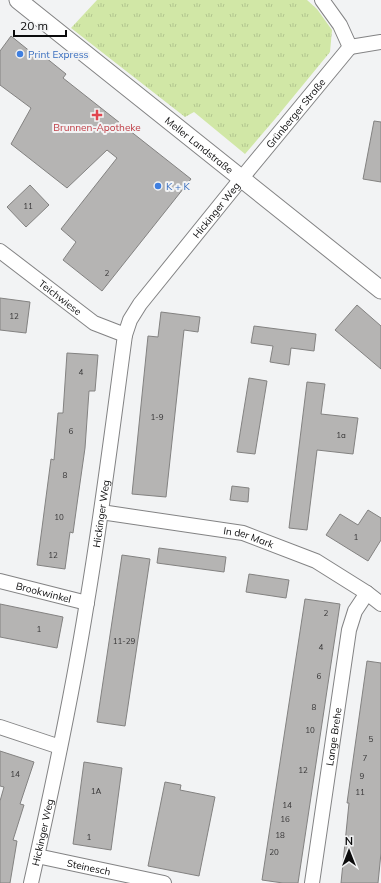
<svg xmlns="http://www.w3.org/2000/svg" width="381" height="883" viewBox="0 0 381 883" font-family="Mulish,sans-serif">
<defs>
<pattern id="grass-tufts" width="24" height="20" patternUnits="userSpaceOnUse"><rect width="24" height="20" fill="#d1e7a6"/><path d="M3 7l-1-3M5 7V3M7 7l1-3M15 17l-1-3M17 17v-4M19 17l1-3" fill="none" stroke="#b2c58e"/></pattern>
</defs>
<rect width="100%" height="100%" fill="#f2f3f4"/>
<!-- grass -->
<path fill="url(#grass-tufts)" d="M97,0H307L317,9L332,30L330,52L275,119L245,154L194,112L185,117L71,28Z"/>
<!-- building -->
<path fill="#b5b4b3" stroke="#838281" d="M11,36L37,57L40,53L66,74L63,78L191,179L102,291L63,260L76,242L61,229L117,158L107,150L67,188L11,144L31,108L0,85V51Z
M374,121L381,122V182L363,179Z
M30,185L49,205L26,227L7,207Z
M0,298L30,302L26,333L0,330Z
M357,305L381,326V369L335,330Z
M161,312L200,317L198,332L184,330L166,497L132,494L148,336L158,337Z
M254,326L316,334L314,351L291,348L289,365L270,362L273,346L251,343Z
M67,353L98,355L95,391H89L85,448L78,497L73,533L70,532L65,569L37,565L42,528L51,459L54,460L58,413H63Z
M249,378L267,381L255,454L237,452Z
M307,382L325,384L321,414L358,418L353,454L317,450L307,530L289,528Z
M232,486L249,488L248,502L230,500Z
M368,510L381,518V540L368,561L326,535L340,514L358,525Z
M159,548L226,557L224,572L157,563Z
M122,555L150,559L125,726L97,722Z
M249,574L289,580L286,598L246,592Z
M305,599L340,604L298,883H283L262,880Z
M0,604L63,617L57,648L0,637Z
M367,661L381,663V853L378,883H341L349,803H347Z
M0,751L34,762L20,804L24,805L13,840L17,841L10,883H0V801L4,787L0,786Z
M84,762L122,768L111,850L73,844Z
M165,782L181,785L180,790L215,797L199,876L148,866Z"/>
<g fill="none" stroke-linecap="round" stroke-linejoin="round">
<defs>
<g id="minor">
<path d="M322,0L340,25L350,47L381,42"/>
<path id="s1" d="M0,251L94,323L125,335"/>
<path id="s2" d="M101,512L243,533L316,561L367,593L381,604"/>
<path id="s3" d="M0,581L87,603"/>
<path d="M0,727L60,747"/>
<path id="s4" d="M37,856L164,883"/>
<path id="s5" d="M31,883C52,790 72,696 87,602C102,513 113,424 125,335L130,320L140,304L241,179L350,47"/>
<path id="s6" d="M312,883L349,630L355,611L367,593"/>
</g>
<g id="tertiary">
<path id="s7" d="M18,0L381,290"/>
</g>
</defs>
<!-- minor casing -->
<use href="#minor" stroke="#838384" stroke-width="16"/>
<!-- tertiary casing -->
<use href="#tertiary" stroke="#838384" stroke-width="19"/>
<!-- minor -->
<use href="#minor" stroke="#fff" stroke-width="14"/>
<!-- tertiary -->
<use href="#tertiary" stroke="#fff" stroke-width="17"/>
</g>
<!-- markers -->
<g fill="#3f7fe0" stroke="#f2f3f4" stroke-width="1.5">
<circle cx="20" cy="54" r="4"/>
<circle cx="158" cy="186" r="4"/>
</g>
<path fill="#e0444e" stroke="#f2f3f4" stroke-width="1.5" d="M95 109h4v4h4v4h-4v4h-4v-4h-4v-4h4z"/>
<g text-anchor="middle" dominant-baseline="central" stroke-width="4" stroke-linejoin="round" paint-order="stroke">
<!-- number labels -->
<g font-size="8" fill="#363536">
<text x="28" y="206">11</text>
<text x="107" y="273">2</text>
<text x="14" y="316">12</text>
<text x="81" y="372">4</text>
<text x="157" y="417">1-9</text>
<text x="71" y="431">6</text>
<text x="341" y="435">1a</text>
<text x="65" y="475">8</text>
<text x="59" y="517">10</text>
<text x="356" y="537">1</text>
<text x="53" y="555">12</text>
<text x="326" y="613">2</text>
<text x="39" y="629">1</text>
<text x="124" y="641">11-29</text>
<text x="321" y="647">4</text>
<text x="319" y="676">6</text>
<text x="314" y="707">8</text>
<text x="310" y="730">10</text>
<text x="371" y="739">5</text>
<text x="365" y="758">7</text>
<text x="303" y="770">12</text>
<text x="15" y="774">14</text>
<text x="362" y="776">9</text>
<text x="96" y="791">1A</text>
<text x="360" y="792">11</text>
<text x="287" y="805">14</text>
<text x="285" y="819">16</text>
<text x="280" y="835">18</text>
<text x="89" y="837">1</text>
<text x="274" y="852">20</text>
</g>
<!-- shop labels -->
<g font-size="10" fill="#366cbe" stroke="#f2f3f4" text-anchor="start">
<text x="28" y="54">Print Express</text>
<text x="166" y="186">K + K</text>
</g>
<!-- street labels -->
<g font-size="10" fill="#0b0b0c" stroke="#f2f3f4">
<text stroke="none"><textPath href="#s5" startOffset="837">Grünberger Straße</textPath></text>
<text stroke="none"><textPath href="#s7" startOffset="232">Meller Landstraße</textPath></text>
<text stroke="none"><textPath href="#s5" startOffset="712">Hickinger Weg</textPath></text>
<text stroke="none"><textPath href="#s1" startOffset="76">Teichwiese</textPath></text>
<text stroke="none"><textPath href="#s5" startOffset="376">Hickinger Weg</textPath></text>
<text stroke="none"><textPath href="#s2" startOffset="150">In der Mark</textPath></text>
<text stroke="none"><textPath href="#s3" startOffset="45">Brookwinkel</textPath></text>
<text stroke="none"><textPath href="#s6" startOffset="148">Lange Brehe</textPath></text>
<text stroke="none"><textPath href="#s5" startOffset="52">Hickinger Weg</textPath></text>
<text stroke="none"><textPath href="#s4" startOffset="53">Steinesch</textPath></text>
</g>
<!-- health labels -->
<g font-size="10" fill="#be3a42" stroke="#f2f3f4">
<text x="97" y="127">Brunnen-Apotheke</text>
</g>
</g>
<!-- north arrow -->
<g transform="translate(349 851)" stroke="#f2f3f4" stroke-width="3" paint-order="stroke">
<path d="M0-3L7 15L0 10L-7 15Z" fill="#0b0b0c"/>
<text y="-6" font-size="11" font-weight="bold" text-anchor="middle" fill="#0b0b0c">N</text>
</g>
<!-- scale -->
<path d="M14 30v6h52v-6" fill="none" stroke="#0b0b0c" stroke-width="2"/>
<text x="20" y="30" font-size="12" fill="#0b0b0c" stroke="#f2f3f4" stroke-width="3" paint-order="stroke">20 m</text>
</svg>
